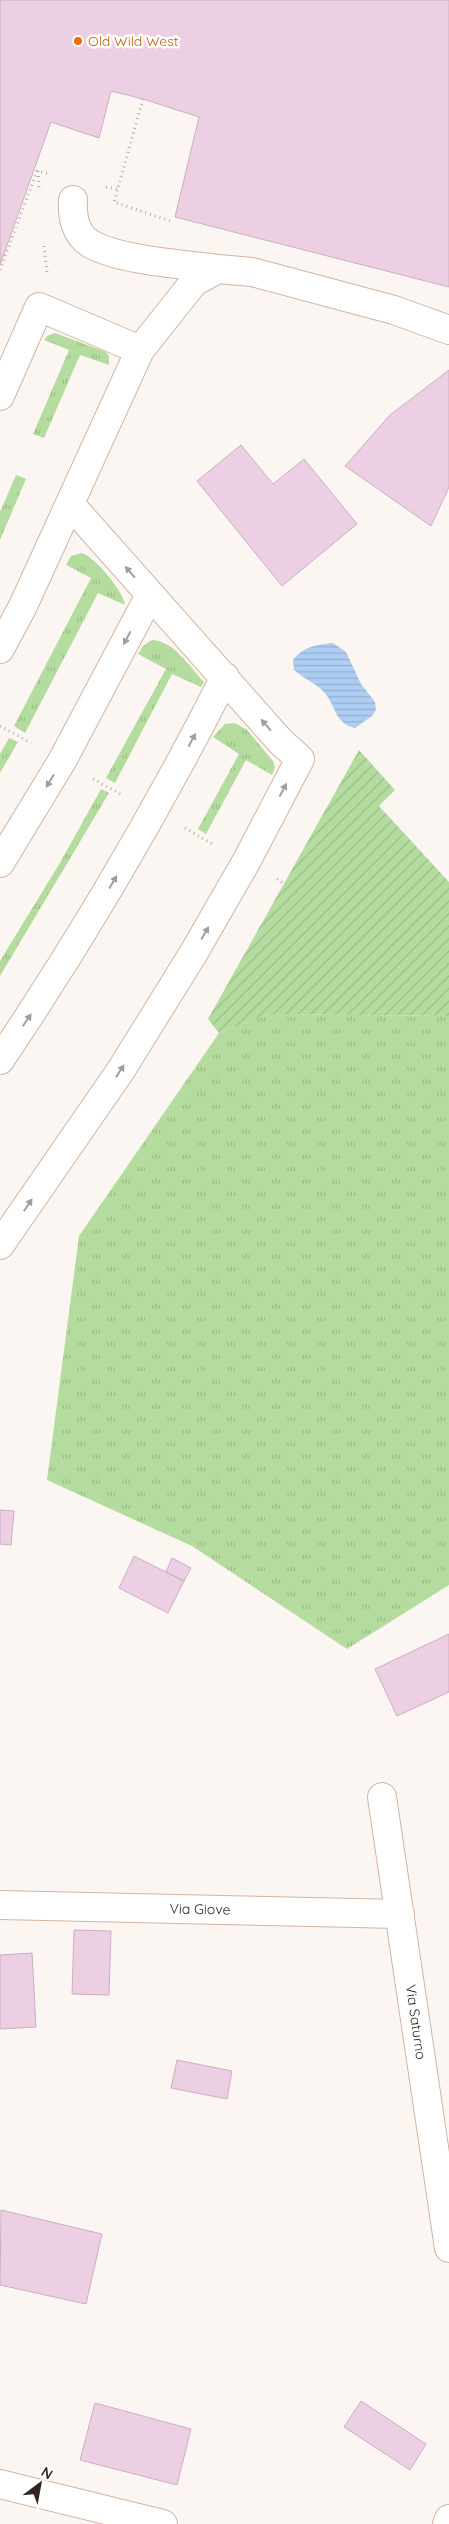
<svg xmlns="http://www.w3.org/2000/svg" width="449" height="2524" viewBox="0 0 449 2524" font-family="Quicksand,sans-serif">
<defs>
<pattern id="grass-tufts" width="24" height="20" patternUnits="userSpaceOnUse" patternTransform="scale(1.25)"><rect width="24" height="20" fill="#b4dc9f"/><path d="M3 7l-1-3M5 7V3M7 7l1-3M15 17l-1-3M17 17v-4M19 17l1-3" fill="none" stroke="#9bbd88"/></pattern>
<pattern id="garden-furrows" width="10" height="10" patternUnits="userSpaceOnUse" patternTransform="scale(1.25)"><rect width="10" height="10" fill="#b4dc9f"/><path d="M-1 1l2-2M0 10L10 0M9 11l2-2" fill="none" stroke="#9bbd88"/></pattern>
<pattern id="water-rules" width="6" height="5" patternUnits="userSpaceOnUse" patternTransform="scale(1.25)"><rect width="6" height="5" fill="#adcdf2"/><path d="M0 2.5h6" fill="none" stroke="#95b0cf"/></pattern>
</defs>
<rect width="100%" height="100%" fill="#fcf6f2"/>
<!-- grass -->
<path fill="url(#grass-tufts)" d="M55,333L106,352L109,356V365L80,355L44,438L33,434L69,350L44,340L47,336Z
M16,475L26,479L0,540V512Z
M82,553C95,557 124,592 125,605L98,593L25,733L14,726L91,578L66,565L71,556Z
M152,640C174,641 189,666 204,682L201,687L172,674L115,783L106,778L166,669L138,654L143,646Z
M235,723L247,730L273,761L275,767L272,775L246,760L206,834L198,829L239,754L213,737L225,724Z
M9,738L18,742L0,773V754Z
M101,789L109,793L0,976V961L61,861Z
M269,1014L449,1016V1585L347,1649L192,1546L47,1480L79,1236L219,1033Z"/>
<!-- garden -->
<path fill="url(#garden-furrows)" d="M359,750L395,790L379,806L449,882V1016L269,1014L219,1033L208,1019Z"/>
<!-- water -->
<path fill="url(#water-rules)" d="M333,643L346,652L361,684L375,702L376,710L372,716L355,728C334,724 336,704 323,691C315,683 303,678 294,670L293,660C304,646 316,645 333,643Z"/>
<!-- building -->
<path fill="#edcfe3" stroke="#cbaec2" d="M0,0H449V287L175,217L199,117L143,99L111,91L99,138L51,122L0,265Z
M449,370V487L431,526L345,466L390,415Z
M241,445L273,484L304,459L357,524L282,586L197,481Z
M0,1510L14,1511L11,1545L0,1544Z
M134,1556L184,1581L168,1613L119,1588Z
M172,1558L191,1568L184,1581L166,1572Z
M449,1634V1692L397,1716L375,1669Z
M74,1930L111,1931L109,1995L72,1994Z
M32,1953L36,2027L0,2029V1955Z
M177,2060L232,2071L227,2099L171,2088Z
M1,2210L102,2234L86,2304L0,2285Z
M361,2401L426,2444L410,2470L344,2427Z
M95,2403L191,2429L177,2485L80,2460Z"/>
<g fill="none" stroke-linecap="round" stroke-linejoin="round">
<defs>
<path id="minor" d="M73,200C72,216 75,235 91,244C122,261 182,264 218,269
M0,396L39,307L140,350
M0,649L23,606L140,350L194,282L218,269L252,272L394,310L449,330
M0,863L62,761L150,595
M0,1060C83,937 158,809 225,677
M0,1245L121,1070L193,954L246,862L300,759L281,742L70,504
M382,1797L449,2248
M0,1905L400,1914
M0,2484L163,2524
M447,2524L449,2519"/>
</defs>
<!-- minor casing -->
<use href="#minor" stroke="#d2b4a1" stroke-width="30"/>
<!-- path -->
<path stroke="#b6aea9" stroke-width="3" stroke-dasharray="1 4" stroke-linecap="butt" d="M143,99L114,202L173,222
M38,171L39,187
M106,187L117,189
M44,246L47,272
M0,270L37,171L51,174
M0,726L31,743
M93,779L122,795
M185,828L214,845
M277,879L285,884"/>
<!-- minor -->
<use href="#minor" stroke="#fff" stroke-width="28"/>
</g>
<!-- one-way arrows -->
<defs><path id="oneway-solid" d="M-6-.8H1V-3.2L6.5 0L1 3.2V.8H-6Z" transform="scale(1.25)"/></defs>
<g fill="#a29d9a">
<use href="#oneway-solid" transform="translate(130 572) rotate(-131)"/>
<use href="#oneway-solid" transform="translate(127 638) rotate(118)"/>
<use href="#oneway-solid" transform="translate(266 725) rotate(-131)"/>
<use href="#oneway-solid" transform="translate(192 740) rotate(-62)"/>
<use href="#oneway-solid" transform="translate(50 781) rotate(121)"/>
<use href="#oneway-solid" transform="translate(283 790) rotate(-62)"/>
<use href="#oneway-solid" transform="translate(113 882) rotate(-60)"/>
<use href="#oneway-solid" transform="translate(205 933) rotate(-60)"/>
<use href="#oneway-solid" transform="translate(27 1020) rotate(-56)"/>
<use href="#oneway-solid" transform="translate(120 1071) rotate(-57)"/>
<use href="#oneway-solid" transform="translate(28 1205) rotate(-56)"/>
</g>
<!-- markers -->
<circle fill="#e8710a" stroke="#fff" stroke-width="2" cx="78" cy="41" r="5"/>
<g text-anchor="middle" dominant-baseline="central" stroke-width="5" stroke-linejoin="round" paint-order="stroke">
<!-- food labels -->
<g font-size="14" fill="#c56008" stroke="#fff" text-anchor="start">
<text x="88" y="41">Old Wild West</text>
</g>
<!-- street labels -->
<g font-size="14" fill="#31251e" stroke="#fff">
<text transform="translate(200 1909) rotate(1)">Via Giove</text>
<text transform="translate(416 2022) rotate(82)">Via Saturno</text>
</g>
</g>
<!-- north arrow -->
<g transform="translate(40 2484) rotate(32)" stroke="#ffffff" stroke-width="4" paint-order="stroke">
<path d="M0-4L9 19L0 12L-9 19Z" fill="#31251e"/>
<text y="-8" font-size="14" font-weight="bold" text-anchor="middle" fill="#31251e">N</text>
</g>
</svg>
